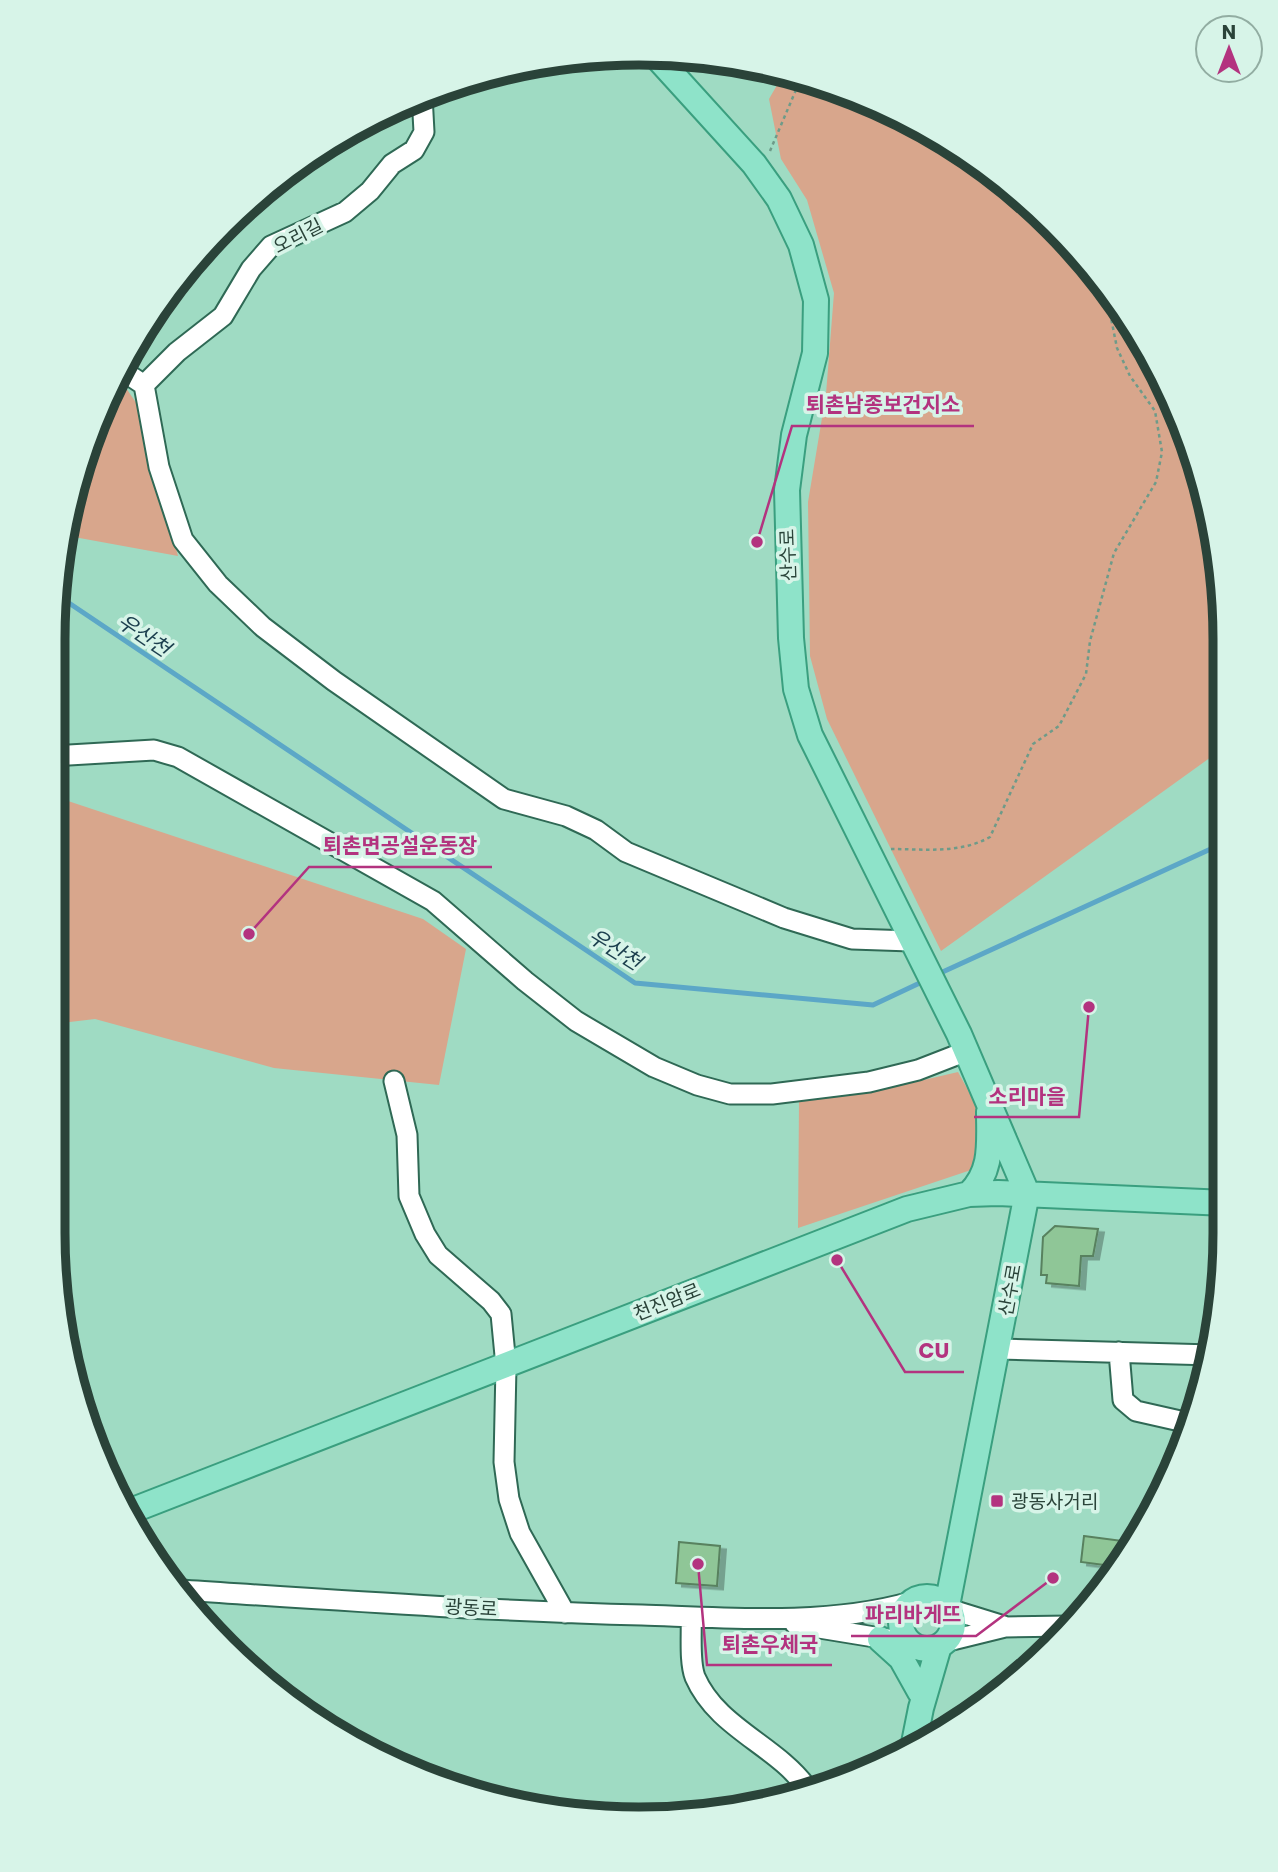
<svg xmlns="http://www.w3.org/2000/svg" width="1278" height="1872" viewBox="0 0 1278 1872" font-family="Poppins,'Noto Sans KR',sans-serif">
<defs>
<filter id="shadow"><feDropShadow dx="6" dy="3.5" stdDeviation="0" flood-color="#0004"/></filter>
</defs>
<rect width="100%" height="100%" fill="#9fdbc3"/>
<!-- green -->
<path fill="#d8a68c" d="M784,73L863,97L965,151L1053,224L1126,313L1181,414L1214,524L1225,639V747L941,951L827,719L810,656L808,502L826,394L834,293L807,200L781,159L769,99Z
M113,380L124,385L139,407L178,556L63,535Z
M59,798L423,919L466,949L439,1085L274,1068L95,1019L53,1024L52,830Z
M958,1072L978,1108L974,1169L798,1228L799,1102L885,1089Z"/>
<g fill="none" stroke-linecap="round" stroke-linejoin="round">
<!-- stream -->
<path stroke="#5ca7c7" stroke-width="5" d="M57,595L635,983L873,1005L924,981
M936,975L1226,842"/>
</g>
<!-- building -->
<path fill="#8fc697" stroke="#58815e" stroke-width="2" filter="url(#shadow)" d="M1055,1226L1098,1229L1093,1256H1081L1079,1286L1046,1283L1047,1275H1041L1043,1237Z
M1084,1536L1130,1542L1112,1566L1081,1562Z
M679,1542L720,1546L717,1586L676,1583Z"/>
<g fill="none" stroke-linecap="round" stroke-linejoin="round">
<defs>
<path id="minor" d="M120,369L144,385L177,352L223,316L251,269L271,246L345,212L370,191L392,164L414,150L424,132L422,95
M144,385L159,467L183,540L218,584L263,627L334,681L504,799L566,816L596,830L626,852L784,918L852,939L911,941
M52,756L154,750L178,757L433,901L525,981L576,1021L654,1067L697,1085L730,1094H772L869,1082L918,1070L967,1051
M394,1081L407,1135L409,1196L425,1234L438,1255L491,1301L501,1314L506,1366L504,1462L509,1499L520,1533L565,1613
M999,1349L1212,1355
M1119,1352L1123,1400L1136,1411L1189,1423
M180,1590C334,1600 488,1611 642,1615C728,1618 827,1626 911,1602
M949,1609L1004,1626
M691,1617C692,1634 689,1661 695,1677C717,1728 776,1745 807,1788
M795,1624L911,1643
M944,1642L1005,1627L1069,1626"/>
<path id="major" d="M654,54L754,164L779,199L801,245L816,300L815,353L794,435L787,490L791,638L796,689L810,735L959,1034L1027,1193L947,1606
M969,1194C993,1171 989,1143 989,1112
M128,1512L907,1209L969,1194L998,1193L1226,1203
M901 1623a26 26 0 1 1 52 0a26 26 0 1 1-52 0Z
M880,1639L901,1658L920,1692
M913,1748L921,1708L939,1646"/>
</defs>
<!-- minor casing -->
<use href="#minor" stroke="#2f6955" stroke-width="23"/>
<!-- major casing -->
<use href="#major" stroke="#3a9f7f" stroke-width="28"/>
<!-- path -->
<path stroke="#6e9b89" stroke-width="2.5" stroke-dasharray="3.5 3.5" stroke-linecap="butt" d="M770,151L801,78
M891,849C924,849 960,854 990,837L1033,744L1059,726L1086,674L1090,641L1114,553L1156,482L1162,452L1155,411L1130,376L1117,348L1111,318L1115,299
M208,1619L209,1609"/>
<!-- minor -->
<use href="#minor" stroke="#fff" stroke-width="19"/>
<!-- major -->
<use href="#major" stroke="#8ee3c9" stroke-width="24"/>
</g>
<!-- markers -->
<rect fill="#b3337f" stroke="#d7f4e8" stroke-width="2.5" x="990" y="1494" width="14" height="14" rx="3.5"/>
<g text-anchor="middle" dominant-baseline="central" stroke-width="7" stroke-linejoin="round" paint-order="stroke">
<!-- street labels -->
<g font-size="19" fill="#2a4339" stroke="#d7f4e8">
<text transform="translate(298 236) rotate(-27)">오리길</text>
<text transform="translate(788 555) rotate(-92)">산수로</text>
<text transform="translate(1010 1290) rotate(-80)">산수로</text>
<text transform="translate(667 1302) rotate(-22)">천진암로</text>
<text transform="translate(471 1608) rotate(3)">광동로</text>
</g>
<!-- poi labels -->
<g font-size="19" fill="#2a4339" stroke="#d7f4e8" text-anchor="start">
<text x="1011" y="1501">광동사거리</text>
</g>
<!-- water labels -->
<g font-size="21" font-style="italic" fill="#1b3e4d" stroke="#d7f4e8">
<text transform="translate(144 635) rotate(34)">우산천</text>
<text transform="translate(615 949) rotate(32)">우산천</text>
</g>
</g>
<!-- crop -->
<path d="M0 0H1278V1872H0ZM639 65H639A574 574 0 0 1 1213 639V1233A574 574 0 0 1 639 1807H639A574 574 0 0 1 65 1233V639A574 574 0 0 1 639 65Z" fill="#d7f4e8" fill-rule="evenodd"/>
<path fill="none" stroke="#2a4339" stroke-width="9" d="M639 65H639A574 574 0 0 1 1213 639V1233A574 574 0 0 1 639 1807H639A574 574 0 0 1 65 1233V639A574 574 0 0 1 639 65Z"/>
<!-- callouts -->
<path fill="none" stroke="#b3337f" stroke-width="2.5" d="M757 542L792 426H974M249 934L309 867H492M1089 1007L1079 1117H974M837 1260L905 1372H964M1053 1578L976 1636H851M698 1564L707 1665H832"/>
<g fill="#b3337f" stroke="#d7f4e8" stroke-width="2.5">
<circle cx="757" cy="542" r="7"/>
<circle cx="249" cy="934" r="7"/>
<circle cx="1089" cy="1007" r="7"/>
<circle cx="837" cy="1260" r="7"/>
<circle cx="1053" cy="1578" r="7"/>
<circle cx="698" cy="1564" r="7"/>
</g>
<g font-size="21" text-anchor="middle" font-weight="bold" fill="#b3337f" stroke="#d7f4e8" stroke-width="7" stroke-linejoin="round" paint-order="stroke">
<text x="883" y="412">퇴촌남종보건지소</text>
<text x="400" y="853">퇴촌면공설운동장</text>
<text x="1027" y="1104">소리마을</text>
<text x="934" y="1358">CU</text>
<text x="913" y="1622">파리바게뜨</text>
<text x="770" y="1652">퇴촌우체국</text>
</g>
<!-- north arrow -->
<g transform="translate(1229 49)"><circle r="33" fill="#d7f4e8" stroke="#92ada2" stroke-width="2"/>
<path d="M0-5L12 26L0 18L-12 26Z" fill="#b3337f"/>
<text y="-10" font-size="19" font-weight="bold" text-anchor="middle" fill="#2a4339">N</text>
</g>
</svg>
